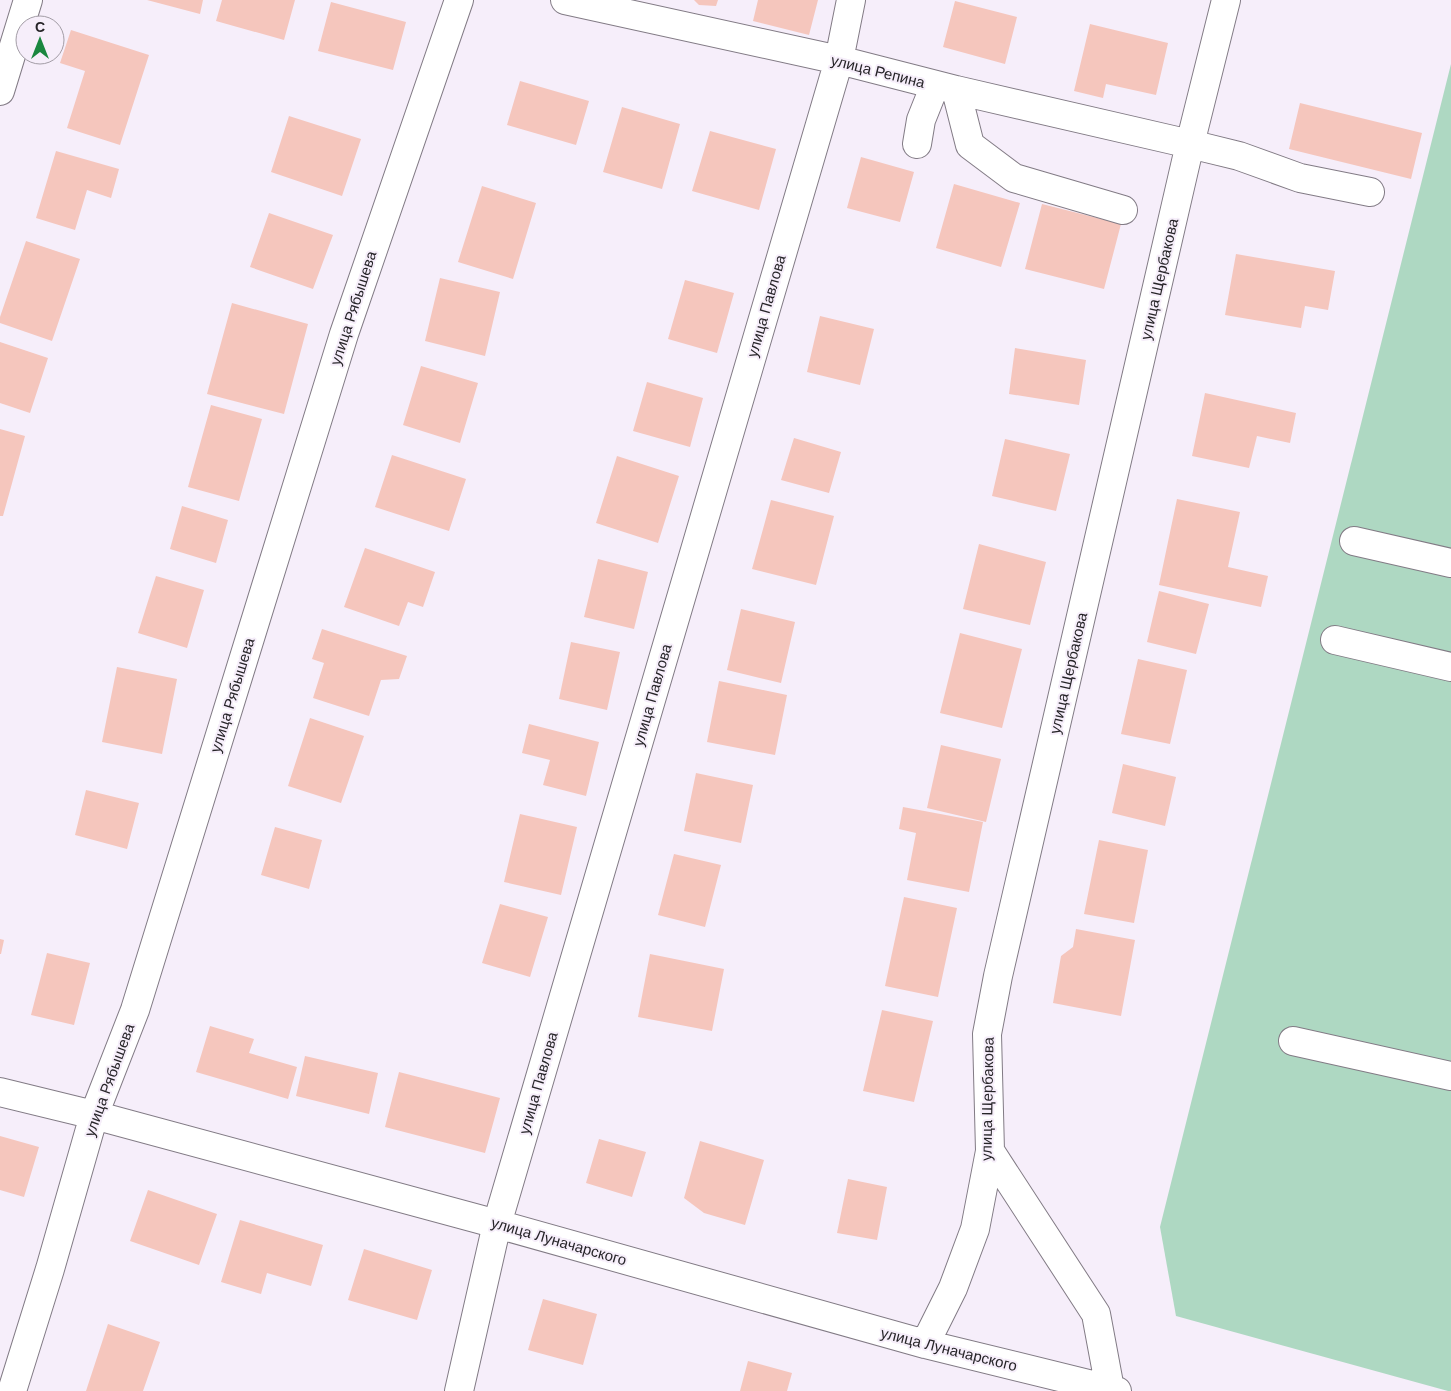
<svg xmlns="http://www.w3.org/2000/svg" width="1451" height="1391" viewBox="0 0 1451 1391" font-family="Helvetica,sans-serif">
<rect width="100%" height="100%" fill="#f6eefa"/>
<!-- green -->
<path fill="#aed8c2" d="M1451,64V1391H1448L1176,1316L1160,1227Z"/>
<!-- building -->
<path fill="#f5c6bd" d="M147,0H203L200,14Z
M222,0H295L284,40L216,21Z
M694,0H718L716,6L699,5Z
M758,0H818L809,35L753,21Z
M955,1L1017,17L1005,64L943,47Z
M331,2L406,22L393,70L318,51Z
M1090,24L1168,43L1156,95L1106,84L1103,98L1074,91Z
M71,30L149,55L120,145L67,128L85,71L60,63Z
M520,81L589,101L576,145L507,125Z
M1300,103L1422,133L1411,179L1289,149Z
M622,107L680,124L662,189L603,172Z
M289,116L361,139L342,196L271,172Z
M710,131L776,149L759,210L692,191Z
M56,151L119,169L111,198L87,190L75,230L36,218Z
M861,157L914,172L900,222L847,208Z
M954,184L1020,203L1001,267L936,248Z
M482,186L536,203L513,279L458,262Z
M1042,204L1121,224L1104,289L1025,269Z
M269,213L333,235L313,289L250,267Z
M26,241L80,259L52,341L0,323V317Z
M1236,254L1335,271L1328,310L1305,306L1301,328L1225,315Z
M440,278L500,292L485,356L425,341Z
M685,280L734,293L717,353L668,339Z
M232,303L308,324L284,414L207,394Z
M820,316L874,329L860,385L807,372Z
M0,342L48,358L30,413L0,403Z
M1015,348L1086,360L1079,405L1009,394Z
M421,366L478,383L460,443L403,425Z
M647,382L703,398L690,447L633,431Z
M1205,393L1296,413L1290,443L1257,436L1249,468L1192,456Z
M211,405L262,419L239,501L188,487Z
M0,429L25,436L3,516H0Z
M794,438L841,452L829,493L781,480Z
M1005,439L1070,454L1056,511L992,496Z
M392,455L466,479L449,531L375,507Z
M617,456L679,476L658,543L596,523Z
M1177,499L1240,512L1228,567L1268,576L1261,607L1159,585Z
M771,500L834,516L816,585L752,569Z
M182,506L228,520L216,563L170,549Z
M979,544L1046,562L1030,625L963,609Z
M365,548L435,572L423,607L408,602L399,626L344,607Z
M598,559L648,572L634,629L584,617Z
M156,576L204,590L187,648L138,633Z
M1159,591L1209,604L1196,654L1147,642Z
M741,609L795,622L781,683L727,670Z
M322,629L407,656L399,679L381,680L369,716L313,698L324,663L312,659Z
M960,633L1022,649L1002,728L940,713Z
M571,642L620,652L607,710L559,699Z
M1138,659L1187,670L1170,744L1121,734Z
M117,667L177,679L162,754L102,742Z
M719,681L787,695L775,755L707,742Z
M310,718L364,736L341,803L288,786Z
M529,724L599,742L586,796L543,785L550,760L522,753Z
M941,745L1001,759L986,822L927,808Z
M1123,764L1176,777L1165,826L1112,813Z
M696,773L753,785L741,843L684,831Z
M86,790L139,803L127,849L75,835Z
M903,807L983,822L969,892L907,880L916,833L899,829Z
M520,814L577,827L561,895L504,882Z
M275,827L322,840L309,889L261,875Z
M1099,840L1148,850L1134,923L1084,914Z
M674,854L721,865L705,927L658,915Z
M904,897L957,908L938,997L885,986Z
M500,904L548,917L530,977L482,963Z
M1076,929L1135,940L1121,1016L1053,1003L1061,956L1073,947Z
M0,939L4,940L1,954H0Z
M47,953L90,963L74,1025L31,1015Z
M650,954L724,969L712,1031L638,1017Z
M882,1010L933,1021L914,1102L863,1091Z
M210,1026L254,1039L249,1053L297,1067L288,1099L196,1072Z
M305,1056L378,1073L369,1114L296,1096Z
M399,1072L500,1098L485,1153L385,1127Z
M0,1136L39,1147L24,1197L0,1190Z
M599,1139L646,1152L632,1197L586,1183Z
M700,1141L764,1160L745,1225L704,1213L684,1198Z
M848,1179L887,1187L877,1240L837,1233Z
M148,1190L217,1214L199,1265L130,1241Z
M240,1220L323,1245L311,1286L267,1273L261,1294L221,1282Z
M364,1249L432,1270L417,1320L348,1300Z
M543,1299L597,1314L583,1365L528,1350Z
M108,1324L160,1342L143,1391H86Z
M748,1361L792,1373L787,1391H740Z"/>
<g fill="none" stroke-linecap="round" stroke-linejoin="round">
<defs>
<path id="minor" d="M565,0L839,60L956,90L1190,144L1239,156L1300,178L1370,192
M956,90L970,145L1014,178L1123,210
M0,91L28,0
M917,144L921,120L935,85
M1354,541L1451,563
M1335,640L1451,667
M1293,1041L1451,1076
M0,1092L94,1115L497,1224L925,1344L1117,1391
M990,1151L1096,1314L1110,1389
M925,1344L953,1288L975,1229L990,1151L987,1034L998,976L1190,144L1226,0
M12,1391L50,1269L94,1115L135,1010L344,334L459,0
M459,1391L497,1224L839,60L851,0"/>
</defs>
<!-- minor casing -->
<use href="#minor" stroke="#827b85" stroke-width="30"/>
<!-- minor -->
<use href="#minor" stroke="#fff" stroke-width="28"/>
</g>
<g text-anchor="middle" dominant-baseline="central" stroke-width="4" stroke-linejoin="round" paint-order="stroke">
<!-- street labels -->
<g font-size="15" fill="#262428" stroke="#f6eefa">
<text transform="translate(878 71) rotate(14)">улица Репина</text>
<text transform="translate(1159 279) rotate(-77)">улица Щербакова</text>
<text transform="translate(766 306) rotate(-74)">улица Павлова</text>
<text transform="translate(353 308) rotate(-72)">улица Рябышева</text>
<text transform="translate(1068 673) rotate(-77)">улица Щербакова</text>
<text transform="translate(232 695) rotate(-73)">улица Рябышева</text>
<text transform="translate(652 695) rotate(-74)">улица Павлова</text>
<text transform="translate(109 1080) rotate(-70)">улица Рябышева</text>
<text transform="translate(538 1083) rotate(-74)">улица Павлова</text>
<text transform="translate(987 1099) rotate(-89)">улица Щербакова</text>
<text transform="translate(559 1241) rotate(16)">улица Луначарского</text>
<text transform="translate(949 1349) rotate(14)">улица Луначарского</text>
</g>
</g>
<!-- north arrow -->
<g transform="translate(40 40)"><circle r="24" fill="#f6eefa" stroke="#a39da6"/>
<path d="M0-4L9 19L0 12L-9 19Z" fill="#1a873f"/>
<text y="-8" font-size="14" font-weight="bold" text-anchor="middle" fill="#262428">С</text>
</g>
</svg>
